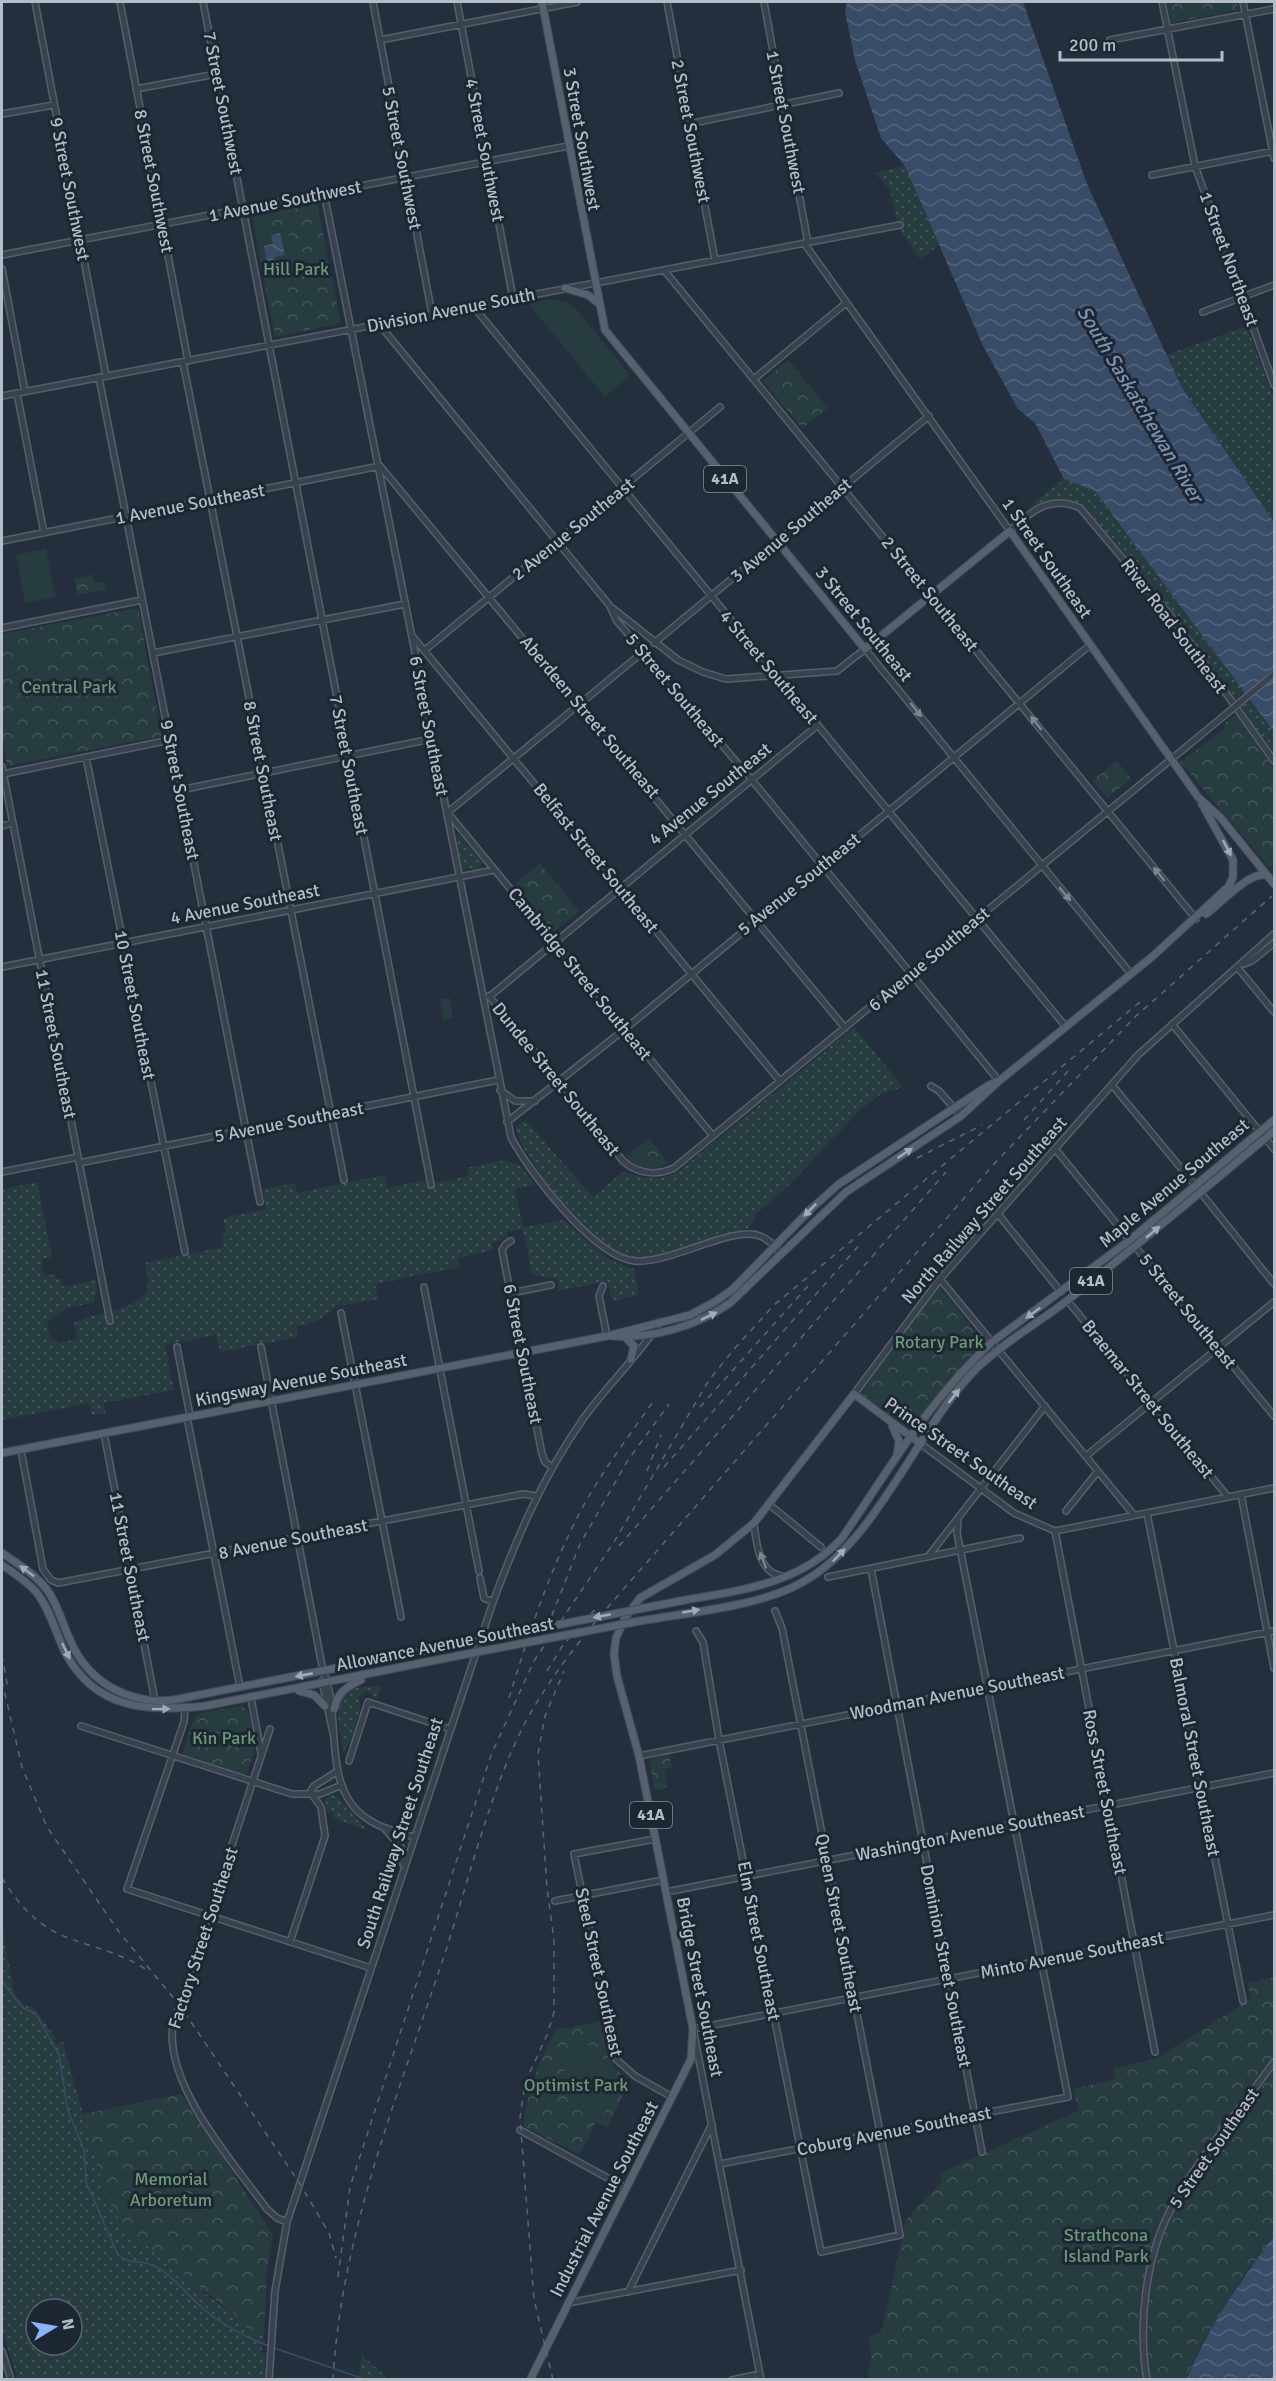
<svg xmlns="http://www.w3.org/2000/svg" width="1276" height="2381" viewBox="0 0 1276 2381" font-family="Signika,sans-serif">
<defs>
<pattern id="grass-dots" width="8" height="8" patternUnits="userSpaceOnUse" patternTransform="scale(1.5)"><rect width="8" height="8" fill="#263c3f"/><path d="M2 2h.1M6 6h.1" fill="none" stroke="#435659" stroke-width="1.8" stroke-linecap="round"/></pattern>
<pattern id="park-crowns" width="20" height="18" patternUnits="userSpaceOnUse" patternTransform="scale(1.5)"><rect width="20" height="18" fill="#263c3f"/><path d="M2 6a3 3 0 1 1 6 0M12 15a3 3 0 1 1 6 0" fill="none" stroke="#435659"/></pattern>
<pattern id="water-waves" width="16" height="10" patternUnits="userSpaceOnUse" patternTransform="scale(1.5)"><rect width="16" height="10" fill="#394c67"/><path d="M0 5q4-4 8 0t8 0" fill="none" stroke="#53647b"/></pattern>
</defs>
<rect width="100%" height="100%" fill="#242f3e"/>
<!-- grass -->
<path fill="url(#grass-dots)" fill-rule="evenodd" d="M905,166L939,245L920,259L899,229L890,190L875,173Z
M1247,326L1274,400V522L1182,388L1167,355Z
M1064,479L1095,491L1274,732V754L1174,613L1088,511C1069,495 1051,497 1029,507Z
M456,835H459L482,862L480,868L461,870Z
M854,1027L903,1087L881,1094L860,1110L787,1187L756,1214L749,1228C721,1236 658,1261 632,1257C594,1251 528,1166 516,1130V1126L525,1120L593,1197L624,1171C644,1180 660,1181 679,1171Z
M505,1160L520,1166L535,1185L515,1189L523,1227L563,1220L610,1260L634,1269L639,1295L612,1301L607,1281L559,1291L557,1279L532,1274L523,1229L507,1232L508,1238L492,1242L493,1250L457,1258L459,1267L375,1284L378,1299L338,1306L317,1321L296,1326L298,1337L220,1352L216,1335L165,1345L174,1390L104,1403L106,1413L92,1415L89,1403L2,1420V1189L37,1182L52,1257L41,1259L44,1276L55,1274L56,1279H61L63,1287L96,1280L97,1289L94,1302L64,1309L47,1323L50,1338L59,1343L77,1339L74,1323C91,1312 149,1311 148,1282C148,1276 146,1269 145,1263L224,1247L222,1234L226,1233L223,1218L266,1209L263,1189L295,1183L297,1193L385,1175L388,1188L425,1180L427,1185L468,1176L467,1168Z
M381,1686L377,1699L368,1691L359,1696L360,1710L350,1741L343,1752C341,1735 330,1697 352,1689C361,1686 372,1687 381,1686Z
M330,1794L337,1796L367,1830L335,1819L332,1812L327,1813L325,1799Z
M2,1928L15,1997L25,2005L34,2008L56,2038L55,2043L63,2042L105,2194L209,2297L237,2316L248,2330L264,2336L261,2352L266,2354L264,2379H18L2,2330ZM36,2309H72V2345H36Z
M362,2355L388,2379H358Z"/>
<!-- park -->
<path fill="url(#park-crowns)" d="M1167,2H1237L1239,10L1171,23Z
M317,203L341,323L275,337L252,216Z
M788,360L828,408L802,428L763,381Z
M93,575L95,583L104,582L106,590L77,595L74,579Z
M138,608L162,736L7,766L2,735V634Z
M1236,715L1274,769V864L1270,868L1180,762L1223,730L1226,722Z
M1117,761L1131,779L1107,798L1093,780Z
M540,863L579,911L554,932L515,884Z
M649,1138L668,1163C655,1172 637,1168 626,1157Z
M939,1286L984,1343L944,1387L914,1426H905L860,1393Z
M241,1706L248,1711L256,1747L246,1775L182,1754L194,1717L200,1713Z
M669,1755L672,1768L664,1769L667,1787L655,1790L649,1759Z
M1274,1977V2236L1235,2289L1199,2349L1187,2379L867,2380L871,2359L868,2338L882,2330L906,2220L942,2181L940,2173L1078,2111L1074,2089L1116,2079L1114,2068L1155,2059L1251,1999L1247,1983Z
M600,2021L613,2067L630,2081L607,2128L596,2122L580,2155L523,2126C527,2089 540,2060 557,2027L563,2029Z
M181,2094L273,2235L267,2268L264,2336L248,2330L237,2316L123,2228L105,2194L83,2114Z"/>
<!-- pitch -->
<path fill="#263c3f" d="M287,226L297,277L266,282L257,232Z
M554,299L567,302L578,311L630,375L605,397L528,303Z
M46,549L56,597L25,603L16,555Z
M18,639L19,647L3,650L2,642Z
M46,646L48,656L30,660L28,649Z
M450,998L453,1018L443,1020L440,999Z
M585,2043C613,2060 617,2085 604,2114L558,2092L555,2083Z"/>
<!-- water -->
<path fill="url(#water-waves)" d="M847,2H1023L1087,184L1182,388L1274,522V732L1095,491L1064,479L1035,423L1018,409L983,346L905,166L881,138L855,60L845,12Z
M280,233L285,255L274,257L275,261L267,263L264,246L273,244L271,235Z
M1274,2236V2379H1187C1208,2326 1241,2281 1274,2236Z"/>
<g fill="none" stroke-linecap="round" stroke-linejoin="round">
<!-- stream -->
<path stroke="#394c67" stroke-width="1.5" d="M2,1981L23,2008L36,2014L59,2055L68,2111L84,2150L86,2182L118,2255C130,2265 145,2259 157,2267C174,2277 184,2291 198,2304C217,2322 245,2337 269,2346
M1274,2113V2112
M274,2348L367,2380"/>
<defs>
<path id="minor" d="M35,2L106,376
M120,2L188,361
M203,2L431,1185
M373,2L432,314
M457,2L513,298
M667,2L715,260
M764,2L808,243
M1162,2L1195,166L1274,385
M1243,2L1274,158
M380,40L577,2
M1110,40L1274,9
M136,89L216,74
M2,114L54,105
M689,124L839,93
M1152,175L1274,151
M324,193L511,1137C528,1171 595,1258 635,1261C670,1264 733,1225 760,1236C769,1239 775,1247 781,1254
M804,243L1010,531C1031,511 1051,494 1080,508L1171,616L1274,761
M2,255L568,146
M2,269L25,392
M664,270L1196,919
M473,306L1066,1027
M1203,312L1274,285
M379,324L610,606L616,620L756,785L999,1081
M183,362L344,1180
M99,378L260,1202
M754,379L846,303
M17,393L44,533
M2,396L900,225
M2,541L380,466L845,1028
M612,608L678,660L703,672L726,679L837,671L865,649L1131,974
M2,628L142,600
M413,637L780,1081
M654,643L929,416
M425,650L720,407
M153,653L405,604
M86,757L185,1252
M2,767L110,1321
M3,774L170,740
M180,790L431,739
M447,813L643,652
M448,813L713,1136
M2,826L12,823
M1244,964L1252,961L1274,943
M2,967L494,870
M1238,968L1274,1012
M489,996L623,1161C638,1174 656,1176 674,1168L1225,715
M489,997L818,725
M1172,1024L1274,1149
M1112,1085L1195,1185
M931,1086L939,1091L961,1116
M500,1090L515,1101H535
M507,1122L625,1029L1090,645
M1056,1150L1274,1416
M79,1163L498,1080
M2,1172L78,1157
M1201,1193L1274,1284
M998,1214L1061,1292
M511,1241L506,1244L502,1250L542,1454L545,1462L552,1467
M940,1279L1134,1515
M603,1286L599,1296L607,1336
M424,1287L479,1571
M511,1293L551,1285
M1067,1300L1228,1497
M341,1313L401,1617
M177,1347L190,1416
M261,1347L323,1671C343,1716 320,1786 366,1818C380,1828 398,1832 414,1837
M854,1394L940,1279L1138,1055L1274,934
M187,1417L240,1687
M104,1433L155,1701
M921,1444L1014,1513L1055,1531
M21,1450L43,1569L51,1580L58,1583L523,1494L536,1496
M1086,1456L1274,1302
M1241,1494L1274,1668
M770,1505L821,1547
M1066,1511L1098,1471
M1147,1513L1243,2001
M754,1523C756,1543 759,1574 783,1576
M1055,1531L1155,2052
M1055,1531L1274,1488
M930,1554L1045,1406
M871,1569L982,2152
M828,1577L1020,1538
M480,1578L484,1598L493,1602
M696,1631L703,1642L719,1740L821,2252L900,2235L782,1628L775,1611
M322,1681L333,1733
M251,1698L261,1753
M185,1708L184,1722L127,1889L371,1968
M81,1726L292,1794H320L342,1785
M270,1729L173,2025C164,2085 233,2162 267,2209L277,2218L287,2222
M639,1756L1274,1631
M349,1761L368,1702L450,1729
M310,1792L314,1786L338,1771
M385,1829L401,1847L403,1864
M655,1839L574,1854L616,2059L635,2076L672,2097
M666,1892L1274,1773
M555,1901L663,1880
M290,1942L325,1836L321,1807L310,1792
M520,2130L626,2188
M720,2164L1068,2097L957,1533L958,1520
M628,2292L712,2124
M568,2303L741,2270
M2,2351L11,2380
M269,2380L275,2291L287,2222L493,1602C517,1537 543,1476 583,1419C607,1385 638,1357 660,1322
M732,2380L760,2374
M761,2380L693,2029L1274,1915
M1147,2380C1138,2328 1145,2260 1169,2213C1194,2163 1241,2108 1274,2062"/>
<path id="major" d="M542,2L605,330L860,643L865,649L1010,531L1198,797L1221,818L1274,884
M565,288L588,295L597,302
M1206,914C1221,904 1250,869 1268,876
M612,1336C653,1339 697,1326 730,1303L846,1192L961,1116L999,1081L1153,956L1229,886L1233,877V860L1202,804
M625,1337L634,1346L631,1359
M892,1425L899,1441L897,1456
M2,1453L607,1336L690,1315L716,1301L733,1289L812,1208L839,1184L989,1085L999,1081
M2,1553C18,1564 36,1575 48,1591C59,1607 63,1626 71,1642C89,1683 130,1705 173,1700L444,1647
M2,1565C14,1573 28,1582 37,1593C51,1611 55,1632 65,1652C95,1710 148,1712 205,1706L462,1655
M680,1601C740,1590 799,1585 842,1538C888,1471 931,1397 992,1342L1130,1240L1274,1120
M634,1622C682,1613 749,1608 793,1587C876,1549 913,1432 977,1368C1004,1342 1038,1323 1068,1300C1138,1245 1206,1188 1274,1131
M299,1691L314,1695L325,1706
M334,1709C338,1692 346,1687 361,1680
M530,2380L691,2059L693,2029L639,1756L617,1676L614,1654L616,1638L625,1618L640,1598L715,1555L754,1523L854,1394L921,1444"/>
</defs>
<!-- minor casing -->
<use href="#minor" stroke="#565f6c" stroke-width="8"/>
<!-- major casing -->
<use href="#major" stroke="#414a57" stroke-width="9"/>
<!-- minor -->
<use href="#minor" stroke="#38414e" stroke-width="5"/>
<!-- major -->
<use href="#major" stroke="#56606e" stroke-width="7"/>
<!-- rail -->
<path stroke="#5a6575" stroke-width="1.5" stroke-dasharray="6 6" stroke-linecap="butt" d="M1024,1120L1068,1071
M917,1158L982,1125
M700,1407L808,1286
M664,1467L862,1242
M647,1471L661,1435
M619,1546L946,1172
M543,1638L580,1544L628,1460L669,1404
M2,1655L8,1689
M547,1671L563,1645L599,1605
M2,1681L22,1767L47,1827L119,1932L181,2007L300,2184L329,2233L336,2258
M509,1698C527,1639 546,1581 573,1526C594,1482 624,1443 652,1403
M2,1878C15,1899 31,1919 53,1931C84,1947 119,1950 148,1971
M338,2277L350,2187L491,1755L534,1661L614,1542L709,1380L735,1348L774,1305L1140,1002
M333,2380C341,2232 400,2090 446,1950C469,1879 491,1788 525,1723C546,1684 573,1649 601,1615L993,1165L1136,1016L1272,896
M553,2380L534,2299L520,2118L525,2083L547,2035L554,2012V1940L547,1888L538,1754L545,1716L564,1671"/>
<defs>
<path id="minor-bridge" d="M1225,715L1274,674"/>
<path id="major-bridge" d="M444,1647L680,1601
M462,1655L634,1622"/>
</defs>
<!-- minor-bridge casing -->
<use href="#minor-bridge" stroke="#565f6c" stroke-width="8" stroke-linecap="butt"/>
<!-- major-bridge casing -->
<use href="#major-bridge" stroke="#414a57" stroke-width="9" stroke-linecap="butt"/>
<!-- minor-bridge -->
<use href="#minor-bridge" stroke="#38414e" stroke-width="5"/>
<!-- major-bridge -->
<use href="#major-bridge" stroke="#56606e" stroke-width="7"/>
</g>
<!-- one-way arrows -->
<defs><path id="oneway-solid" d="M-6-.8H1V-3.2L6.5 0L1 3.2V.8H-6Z" transform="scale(1.5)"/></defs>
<g fill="#7c8592">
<use href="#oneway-solid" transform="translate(916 710) rotate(51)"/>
<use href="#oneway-solid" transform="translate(1036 723) rotate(-128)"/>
<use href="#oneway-solid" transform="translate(1159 874) rotate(-129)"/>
<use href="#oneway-solid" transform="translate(1065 894) rotate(50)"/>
<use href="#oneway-solid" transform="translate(763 1560) rotate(-111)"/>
</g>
<g fill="#a1aab7">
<use href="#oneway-solid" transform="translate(1227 848) rotate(63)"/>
<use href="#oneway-solid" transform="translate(905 1153) rotate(-33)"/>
<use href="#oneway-solid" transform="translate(810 1210) rotate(135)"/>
<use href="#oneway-solid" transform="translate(1153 1232) rotate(-40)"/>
<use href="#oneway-solid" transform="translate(1033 1313) rotate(144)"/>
<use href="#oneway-solid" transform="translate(709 1316) rotate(-26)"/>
<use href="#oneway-solid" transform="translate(954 1396) rotate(-52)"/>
<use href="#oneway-solid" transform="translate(839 1555) rotate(-46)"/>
<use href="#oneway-solid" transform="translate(27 1571) rotate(-143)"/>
<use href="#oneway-solid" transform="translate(691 1611) rotate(-10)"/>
<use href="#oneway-solid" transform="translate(602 1616) rotate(169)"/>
<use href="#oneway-solid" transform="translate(66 1651) rotate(64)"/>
<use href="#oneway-solid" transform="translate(304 1675) rotate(169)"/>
<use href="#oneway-solid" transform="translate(161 1709) rotate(-1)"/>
</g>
<g text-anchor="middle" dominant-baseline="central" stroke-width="6" stroke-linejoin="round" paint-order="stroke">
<!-- shield labels -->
<g fill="#1d2633" stroke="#878f9c" stroke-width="1.5">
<rect x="704" y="466" width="42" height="26" rx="4.5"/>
<rect x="1070" y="1268" width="42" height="26" rx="4.5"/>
<rect x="630" y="1802" width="42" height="26" rx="4.5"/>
</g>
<g font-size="16" font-weight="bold" fill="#b4bcc9">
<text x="725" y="479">41A</text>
<text x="1091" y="1281">41A</text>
<text x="651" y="1815">41A</text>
</g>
<!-- street labels -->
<g font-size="18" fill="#b4bcc9" stroke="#1d2633">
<text transform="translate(223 103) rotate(79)">7 Street Southwest</text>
<text transform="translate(786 122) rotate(79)">1 Street Southwest</text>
<text transform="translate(691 131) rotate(79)">2 Street Southwest</text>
<text transform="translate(582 139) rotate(80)">3 Street Southwest</text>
<text transform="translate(485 150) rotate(79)">4 Street Southwest</text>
<text transform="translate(402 158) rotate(79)">5 Street Southwest</text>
<text transform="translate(154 181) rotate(79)">8 Street Southwest</text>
<text transform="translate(70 189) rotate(79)">9 Street Southwest</text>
<text transform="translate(285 201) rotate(-11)">1 Avenue Southwest</text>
<text transform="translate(1229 259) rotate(70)">1 Street Northeast</text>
<text transform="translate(451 310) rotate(-11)">Division Avenue South</text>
<text transform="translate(190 504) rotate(-11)">1 Avenue Southeast</text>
<text transform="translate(573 529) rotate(-39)">2 Avenue Southeast</text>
<text transform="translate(791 530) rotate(-40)">3 Avenue Southeast</text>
<text transform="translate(1047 558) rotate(55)">1 Street Southeast</text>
<text transform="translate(930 594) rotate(51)">2 Street Southeast</text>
<text transform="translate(864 624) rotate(51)">3 Street Southeast</text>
<text transform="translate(1174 626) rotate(53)">River Road Southeast</text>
<text transform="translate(769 667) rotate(50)">4 Street Southeast</text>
<text transform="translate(675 690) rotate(50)">5 Street Southeast</text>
<text transform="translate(590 717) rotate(50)">Aberdeen Street Southeast</text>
<text transform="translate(429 726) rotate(79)">6 Street Southeast</text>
<text transform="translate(349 765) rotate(79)">7 Street Southeast</text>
<text transform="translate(263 771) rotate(79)">8 Street Southeast</text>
<text transform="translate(180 790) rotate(79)">9 Street Southeast</text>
<text transform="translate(710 794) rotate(-39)">4 Avenue Southeast</text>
<text transform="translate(596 858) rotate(51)">Belfast Street Southeast</text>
<text transform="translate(799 884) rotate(-39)">5 Avenue Southeast</text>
<text transform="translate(245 904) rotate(-11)">4 Avenue Southeast</text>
<text transform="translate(929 959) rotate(-40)">6 Avenue Southeast</text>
<text transform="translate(580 974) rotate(51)">Cambridge Street Southeast</text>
<text transform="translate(135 1005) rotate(79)">10 Street Southeast</text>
<text transform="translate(56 1044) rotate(79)">11 Street Southeast</text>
<text transform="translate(556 1079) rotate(51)">Dundee Street Southeast</text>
<text transform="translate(289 1122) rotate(-11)">5 Avenue Southeast</text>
<text transform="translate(1174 1183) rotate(-40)">Maple Avenue Southeast</text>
<text transform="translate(984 1210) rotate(-49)">North Railway Street Southeast</text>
<text transform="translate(1188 1311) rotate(51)">5 Street Southeast</text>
<text transform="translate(523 1354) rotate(79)">6 Street Southeast</text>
<text transform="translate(301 1380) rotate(-11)">Kingsway Avenue Southeast</text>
<text transform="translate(1148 1399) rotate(51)">Braemar Street Southeast</text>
<text transform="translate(961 1453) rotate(35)">Prince Street Southeast</text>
<text transform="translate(293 1539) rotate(-11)">8 Avenue Southeast</text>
<text transform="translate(130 1567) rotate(79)">11 Street Southeast</text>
<text transform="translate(445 1644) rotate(-11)">Allowance Avenue Southeast</text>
<text transform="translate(957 1693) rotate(-11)">Woodman Avenue Southeast</text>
<text transform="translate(1195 1757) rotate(79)">Balmoral Street Southeast</text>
<text transform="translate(1105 1792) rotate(79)">Ross Street Southeast</text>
<text transform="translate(400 1833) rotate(-72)">South Railway Street Southeast</text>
<text transform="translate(970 1833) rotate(-11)">Washington Avenue Southeast</text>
<text transform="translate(839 1923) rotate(79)">Queen Street Southeast</text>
<text transform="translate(203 1938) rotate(-72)">Factory Street Southeast</text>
<text transform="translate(759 1941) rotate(79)">Elm Street Southeast</text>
<text transform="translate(1072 1955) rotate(-11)">Minto Avenue Southeast</text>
<text transform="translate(946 1966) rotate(79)">Dominion Street Southeast</text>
<text transform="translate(599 1972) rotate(78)">Steel Street Southeast</text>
<text transform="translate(700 1987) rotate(79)">Bridge Street Southeast</text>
<text transform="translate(894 2131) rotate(-11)">Coburg Avenue Southeast</text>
<text transform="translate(1214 2148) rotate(-55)">5 Street Southeast</text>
<text transform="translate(604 2199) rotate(-63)">Industrial Avenue Southeast</text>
</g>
<!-- park labels -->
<g font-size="18" fill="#6b9a76" stroke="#1d2633">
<text x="296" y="269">Hill Park</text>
<text x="69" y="687">Central Park</text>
<text x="939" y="1342">Rotary Park</text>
<text x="224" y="1738">Kin Park</text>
<text x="576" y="2085">Optimist Park</text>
<text x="171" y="2179">Memorial<tspan x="171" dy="21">Arboretum</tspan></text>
<text x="1106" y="2235">Strathcona<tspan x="1106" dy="21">Island Park</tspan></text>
</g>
<!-- water labels -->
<g font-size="20" font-style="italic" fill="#7c92b1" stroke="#1d2633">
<text transform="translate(1140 404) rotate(59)">South Saskatchewan River</text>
</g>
</g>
<!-- border -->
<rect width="1276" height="2381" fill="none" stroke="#b4bcc9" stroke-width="6"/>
<!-- north arrow -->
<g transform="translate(54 2327) rotate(79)"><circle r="28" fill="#1d2633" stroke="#59626f" stroke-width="1.5"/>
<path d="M0-4.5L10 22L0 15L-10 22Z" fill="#8ab4f8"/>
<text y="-9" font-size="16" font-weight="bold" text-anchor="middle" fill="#b4bcc9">N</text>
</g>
<!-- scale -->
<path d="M1060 51v9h162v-9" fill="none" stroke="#b4bcc9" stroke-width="3"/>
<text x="1069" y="51" font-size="18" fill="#b4bcc9" stroke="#1d2633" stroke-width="4.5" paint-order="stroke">200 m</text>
</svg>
